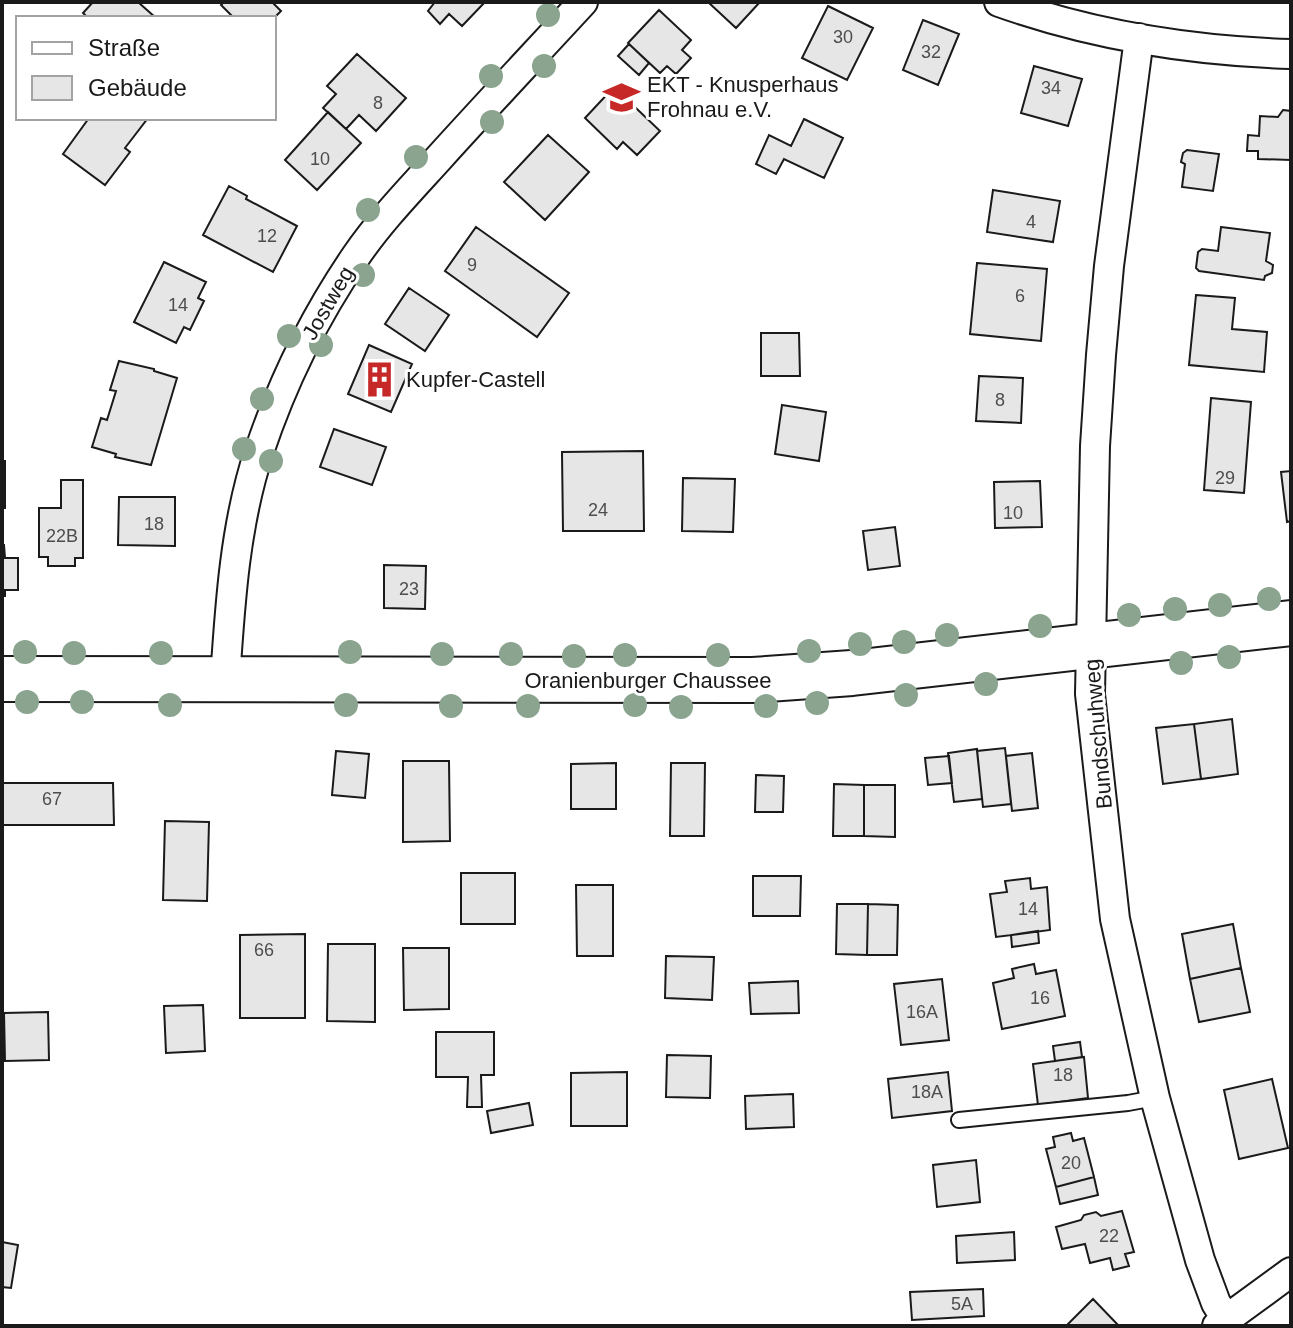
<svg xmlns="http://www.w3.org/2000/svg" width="1293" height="1328" viewBox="0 0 1293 1328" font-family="Helvetica,sans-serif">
<rect width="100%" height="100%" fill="#fff"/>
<!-- building -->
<path fill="#e6e6e6" stroke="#1a1a1a" stroke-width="2" d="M93,2H138L156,18H88L83,13Z
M224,2H272L281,11L274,18H234L221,5Z
M485,2L462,26L449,14L440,24L428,11L435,2Z
M708,2H760L736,28Z
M828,6L873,28L847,80L802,58Z
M659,10L691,40L682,50L691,58L676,74L667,66L660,73L628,43Z
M923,20L959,34L938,85L903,70Z
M629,44L649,63L639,75L618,56Z
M357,54L406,98L376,131L359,115L346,129L323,108L336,94L327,86Z
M1034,66L1082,79L1068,126L1021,113Z
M614,87L660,131L637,155L623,142L617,149L585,118Z
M1283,110L1291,111V160L1258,159V151H1247L1248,135L1259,136L1260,116L1278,117Z
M328,112L361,143L317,190L285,160Z
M89,118H148L125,148L130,152L105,185L63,154Z
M804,119L843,138L824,178L784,159L776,174L756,164L769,135L791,146Z
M548,135L589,172L545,220L504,182Z
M1187,150L1219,154L1213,191L1182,187L1185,164L1181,162L1183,153Z
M229,186L247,196L246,199L297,226L273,272L203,235Z
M993,190L1060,201L1053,242L987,232Z
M476,227L569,293L537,337L445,271Z
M1221,227L1270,233L1266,261L1273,265L1272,273L1265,276L1264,280L1199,271L1196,268L1198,252L1202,249L1218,251Z
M164,262L206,282L198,298L204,301L190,330L184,327L176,343L134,322Z
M977,263L1047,269L1041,341L970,334Z
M409,288L449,315L425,351L385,324Z
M1196,295L1235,298L1232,329L1267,332L1264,372L1189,365Z
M761,333H799L800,376H761Z
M369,345L412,364L391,412L348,394Z
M119,361L154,369V371L177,378L151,465L115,457L116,454L92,447L101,418L107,420L116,391L110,390Z
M979,376L1023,378L1021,423L976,421Z
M1211,398L1251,402L1244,493L1204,490Z
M782,405L826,412L819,461L775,454Z
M334,429L386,447L372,485L320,467Z
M643,451L644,531H563L562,452Z
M2,461H5V508H2Z
M1291,471V521L1287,522L1281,472Z
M683,478L735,479L733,532L682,531Z
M61,480H83V558H75V566H48V557H39V508H61Z
M1040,481L1042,527L995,528L994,482Z
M119,497H175V546L118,545Z
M895,527L900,566L868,570L863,531Z
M2,545H4L5,558H18V590H5V596H2Z
M384,565L426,566L425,609L384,608Z
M1232,719L1238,774L1201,779L1194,724Z
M1194,724L1201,779L1163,784L1156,728Z
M1005,748L1011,804L983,807L977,751Z
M977,749L982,799L954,802L948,753Z
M336,751L369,754L365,798L332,795Z
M1032,753L1038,808L1012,811L1006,756Z
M949,756L952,783L928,785L925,758Z
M403,761H449L450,841L403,842Z
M616,763V809H571V764Z
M671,763H705L704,836H670Z
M756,775L784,776L783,812H755Z
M2,783H113L114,825H2Z
M834,784L864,785V836H833Z
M864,785H895V837L864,836Z
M165,821L209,822L207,901L163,900Z
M461,873H515V924H461Z
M753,876H801L800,916H753Z
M1030,878L1031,889L1047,887L1050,930L996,937L990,894L1007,892L1005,881Z
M576,885H613V956H577Z
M837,904H868L867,955L836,954Z
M868,904L898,905L897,955H867Z
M1233,924L1241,968L1190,979L1182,934Z
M1038,931L1039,943L1012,947L1011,935Z
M305,934V1018H240V935Z
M328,944H375V1022L327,1021Z
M403,948H449V1009L404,1010Z
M666,956L714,957L712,1000L665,998Z
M1034,964L1036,974L1056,970L1065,1016L1002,1029L993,983L1014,978L1012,969Z
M1241,968L1250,1012L1199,1022L1190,979Z
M942,979L949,1040L901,1045L894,984Z
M798,981L799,1013L751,1014L749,983Z
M203,1005L205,1051L166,1053L164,1006Z
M48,1012L49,1060L5,1061L4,1013Z
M436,1032H494V1075H481L482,1107H467L468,1077H436Z
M1080,1042L1082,1057L1055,1061L1053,1046Z
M667,1055L711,1056L710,1098L666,1097Z
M1084,1057L1088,1098L1038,1105L1033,1064Z
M627,1072V1126H571V1073Z
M948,1072L952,1111L892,1118L888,1079Z
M1272,1079L1288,1148L1239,1159L1224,1090Z
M793,1094L794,1127L746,1129L745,1096Z
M529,1103L533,1125L491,1133L487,1111Z
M1071,1133L1073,1141L1084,1138L1094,1177L1056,1187L1046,1149L1055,1147L1053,1137Z
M976,1160L980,1202L937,1207L933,1165Z
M1094,1177L1098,1195L1060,1204L1056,1187Z
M1122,1211L1134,1252L1125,1254L1129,1266L1113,1270L1110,1258L1090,1263L1085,1244L1062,1249L1056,1227L1081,1220L1084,1215L1096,1212L1101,1216Z
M1014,1232L1015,1260L957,1263L956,1236Z
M2,1242L18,1245L11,1288L2,1287Z
M983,1289L984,1316L912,1320L910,1292Z
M1093,1299L1119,1326H1066Z"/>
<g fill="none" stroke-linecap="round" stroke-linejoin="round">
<defs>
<path id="service" d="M959,1120L1128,1103L1155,1098"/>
<path id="minor" d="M999,2C1092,35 1193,51 1291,54
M1139,38L1109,266L1101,355L1095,446L1090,694L1115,919L1155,1098L1200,1260L1216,1303L1226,1319
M225,680C230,604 235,524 259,452C282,383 315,316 356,256C380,221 410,190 439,158C486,106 535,54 583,2
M1217,1326L1291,1272"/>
<path id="primary" d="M2,679L753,680L852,673L1291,623"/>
</defs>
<!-- service casing -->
<use href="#service" stroke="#1a1a1a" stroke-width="18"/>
<!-- minor casing -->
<use href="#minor" stroke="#1a1a1a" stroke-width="32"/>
<!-- primary casing -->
<use href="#primary" stroke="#1a1a1a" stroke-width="48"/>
<!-- service -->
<use href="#service" stroke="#fff" stroke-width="14"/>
<!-- minor -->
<use href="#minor" stroke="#fff" stroke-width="28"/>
<!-- primary -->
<use href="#primary" stroke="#fff" stroke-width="44"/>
</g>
<!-- trees -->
<g fill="#8aa48f">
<circle cx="548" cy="15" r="12"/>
<circle cx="544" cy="66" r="12"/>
<circle cx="491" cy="76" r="12"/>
<circle cx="492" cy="122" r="12"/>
<circle cx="416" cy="157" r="12"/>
<circle cx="368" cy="210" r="12"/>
<circle cx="363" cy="275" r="12"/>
<circle cx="289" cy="336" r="12"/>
<circle cx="321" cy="345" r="12"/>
<circle cx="262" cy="399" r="12"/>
<circle cx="244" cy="449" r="12"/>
<circle cx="271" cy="461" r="12"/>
<circle cx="1269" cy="599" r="12"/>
<circle cx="1220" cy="605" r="12"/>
<circle cx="1175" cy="609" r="12"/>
<circle cx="1129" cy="615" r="12"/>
<circle cx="1040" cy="626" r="12"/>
<circle cx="947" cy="635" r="12"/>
<circle cx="904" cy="642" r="12"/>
<circle cx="860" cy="644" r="12"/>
<circle cx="809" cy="651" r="12"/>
<circle cx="25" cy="652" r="12"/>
<circle cx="350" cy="652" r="12"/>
<circle cx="74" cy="653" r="12"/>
<circle cx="161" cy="653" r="12"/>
<circle cx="442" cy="654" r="12"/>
<circle cx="511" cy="654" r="12"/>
<circle cx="625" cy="655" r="12"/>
<circle cx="718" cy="655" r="12"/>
<circle cx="574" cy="656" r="12"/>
<circle cx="1229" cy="657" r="12"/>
<circle cx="1181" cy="663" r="12"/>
<circle cx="986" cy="684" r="12"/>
<circle cx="906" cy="695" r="12"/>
<circle cx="27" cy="702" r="12"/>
<circle cx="82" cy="702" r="12"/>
<circle cx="817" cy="703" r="12"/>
<circle cx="170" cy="705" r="12"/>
<circle cx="346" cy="705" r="12"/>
<circle cx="635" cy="705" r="12"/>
<circle cx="451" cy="706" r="12"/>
<circle cx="528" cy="706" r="12"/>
<circle cx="766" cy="706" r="12"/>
<circle cx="681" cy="707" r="12"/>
</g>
<!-- icons -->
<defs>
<symbol id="school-bare" viewBox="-9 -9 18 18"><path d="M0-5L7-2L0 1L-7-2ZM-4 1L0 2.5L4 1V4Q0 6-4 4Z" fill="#c62828" stroke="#fff" stroke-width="2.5" paint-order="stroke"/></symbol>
<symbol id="building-bare" viewBox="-9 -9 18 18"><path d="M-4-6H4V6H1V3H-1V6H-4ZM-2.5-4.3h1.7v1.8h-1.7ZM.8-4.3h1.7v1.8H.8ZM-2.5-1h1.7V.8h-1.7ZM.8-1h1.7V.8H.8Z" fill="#c62828" stroke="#fff" stroke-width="2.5" paint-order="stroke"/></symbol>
</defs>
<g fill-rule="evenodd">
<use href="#school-bare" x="596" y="72" width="51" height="51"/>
<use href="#building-bare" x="354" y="354" width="51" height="51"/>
</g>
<g text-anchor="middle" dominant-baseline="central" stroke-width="6" stroke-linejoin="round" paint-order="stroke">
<!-- number labels -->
<g font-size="18" fill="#4d4d4d">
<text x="843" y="37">30</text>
<text x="931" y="52">32</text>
<text x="1051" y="88">34</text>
<text x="378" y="103">8</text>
<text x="320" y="159">10</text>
<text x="1031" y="222">4</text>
<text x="267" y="236">12</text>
<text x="472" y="265">9</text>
<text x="1020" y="296">6</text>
<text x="178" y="305">14</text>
<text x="1000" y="400">8</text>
<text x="1225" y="478">29</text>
<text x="598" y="510">24</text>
<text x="1013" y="513">10</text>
<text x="154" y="524">18</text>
<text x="62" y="536">22B</text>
<text x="409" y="589">23</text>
<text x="52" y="799">67</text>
<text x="1028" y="909">14</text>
<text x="264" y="950">66</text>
<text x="1040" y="998">16</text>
<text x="922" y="1012">16A</text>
<text x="1063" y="1075">18</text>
<text x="927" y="1092">18A</text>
<text x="1071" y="1163">20</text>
<text x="1109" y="1236">22</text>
<text x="962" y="1304">5A</text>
</g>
<!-- poi labels -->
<g font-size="22" fill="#1a1a1a" stroke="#fff" text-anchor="start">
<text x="647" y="84">EKT - Knusperhaus<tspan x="647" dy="25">Frohnau e.V.</tspan></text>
<text x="406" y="379">Kupfer-Castell</text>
</g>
<!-- street labels -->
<g font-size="22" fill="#1a1a1a" stroke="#fff">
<text transform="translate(328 303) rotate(-60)">Jostweg</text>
<text x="648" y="680">Oranienburger Chaussee</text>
<text transform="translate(1098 734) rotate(-95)">Bundschuhweg</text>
</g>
</g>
<!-- border -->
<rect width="1293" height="1328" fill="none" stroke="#1a1a1a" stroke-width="8"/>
<!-- legend -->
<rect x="16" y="16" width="260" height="104" fill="#ffffff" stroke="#a3a3a3" stroke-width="2"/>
<rect x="32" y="42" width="40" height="12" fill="#ffffff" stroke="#a3a3a3" stroke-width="2"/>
<text x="88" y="56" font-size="24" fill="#1a1a1a">Straße</text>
<rect x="32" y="76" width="40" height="24" fill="#e6e6e6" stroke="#a3a3a3" stroke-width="2"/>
<text x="88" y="96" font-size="24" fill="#1a1a1a">Gebäude</text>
</svg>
